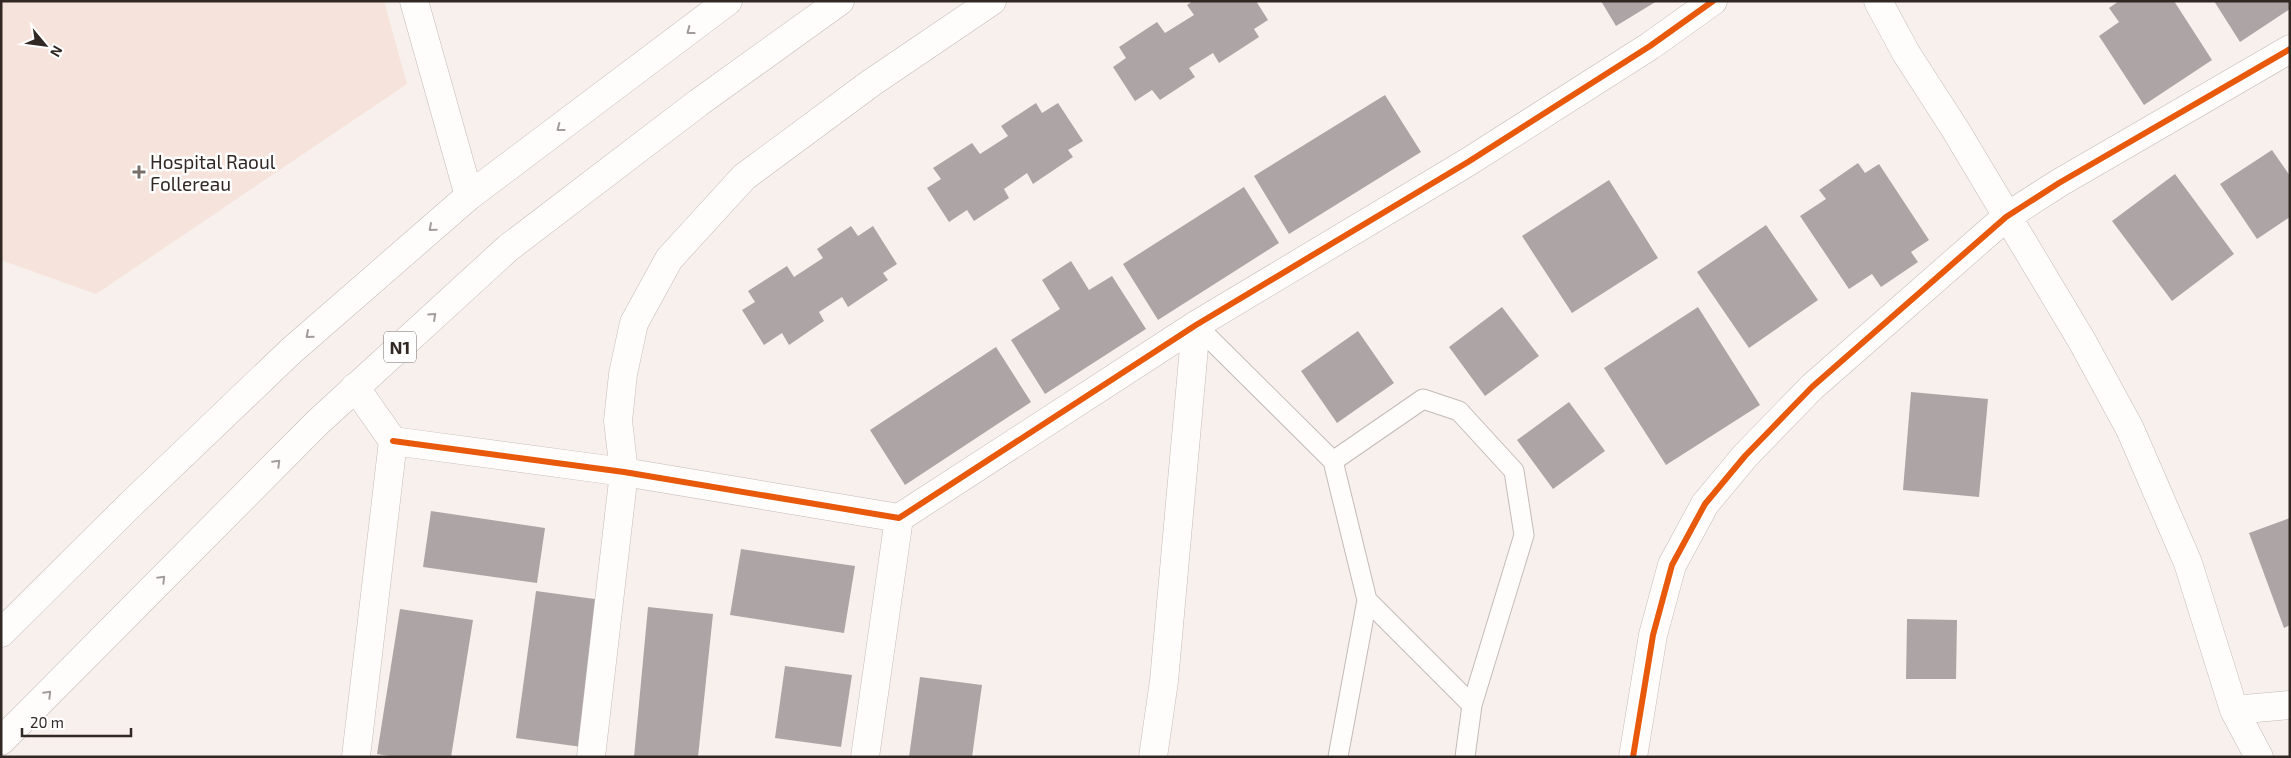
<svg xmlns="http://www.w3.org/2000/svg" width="2291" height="758" viewBox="0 0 2291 758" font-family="'Exo 2',sans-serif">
<rect width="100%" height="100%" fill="#f8f0ec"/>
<!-- built -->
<path fill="#f6e4dc" d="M1,1H384L407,84L96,294L1,260Z"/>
<!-- building -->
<path fill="#ada5a5" d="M1193,1H1256L1268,20L1254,29L1259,37L1219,63L1213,53L1189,68L1195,77L1160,100L1152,90L1135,101L1113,67L1126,58L1119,47L1157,22L1165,33L1194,15L1187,5Z
M1601,1H1657L1616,26Z
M2119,1H2174L2212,60L2144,105L2099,36L2119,22L2109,8Z
M2214,1H2290V9L2240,42Z
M1385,95L1421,152L1289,234L1254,176Z
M1036,103L1042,113L1058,103L1083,141L1068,150L1073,157L1033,184L1027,173L1004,189L1009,198L974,221L967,210L949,222L927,188L941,179L933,168L972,143L980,154L1008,136L1001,126Z
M2272,150L2290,176V217L2257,239L2220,184Z
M1858,163L1865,173L1879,164L1929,240L1911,252L1918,262L1881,287L1872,274L1849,289L1800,216L1826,199L1819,190Z
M2175,174L2234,254L2172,301L2112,221Z
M1609,180L1658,258L1572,313L1522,236Z
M1244,187L1279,243L1158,320L1123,264Z
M1766,225L1818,300L1749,348L1697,272Z
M851,226L858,236L873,226L897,264L883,273L888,280L848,307L842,297L819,312L824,321L789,345L782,333L764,345L742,310L755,302L748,291L787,266L794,277L823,258L817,249Z
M1071,261L1089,290L1112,276L1146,329L1045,394L1011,340L1060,309L1042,280Z
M1502,307L1539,356L1485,396L1449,347Z
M1698,307L1760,405L1666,465L1604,368Z
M1358,331L1394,383L1337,423L1301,371Z
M996,347L1031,402L905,485L870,430Z
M1911,392L1988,399L1979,497L1903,490Z
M1569,402L1605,451L1553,489L1517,440Z
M431,511L545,528L537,583L423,567Z
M2290,518V625L2284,628L2249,533Z
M741,549L855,566L844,633L730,615Z
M536,591L602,600L582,747L516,738Z
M648,607L713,614L698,757H634Z
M400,609L473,620L451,757H396L377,754Z
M1907,619L1957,620L1956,679H1906Z
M785,666L852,675L841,747L775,738Z
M920,677L982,685L972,757H909Z"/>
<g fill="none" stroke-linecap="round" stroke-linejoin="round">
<defs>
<path id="lane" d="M1196,325L1333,461L1367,600L1338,757
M1333,461L1423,399L1459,411L1514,471L1524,535L1472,705
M1367,600L1472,705L1465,757"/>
<path id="street" d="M414,1L469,196
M1878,1L1906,53L1955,129L2082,341L2130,429L2188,563L2234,710
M355,387L393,441L356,757
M393,441L624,472L899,518L1196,325L1468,162L1650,46L1713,1
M591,757L624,472L618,421L623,374L634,323L669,259L744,177L871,83L992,1
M865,757L899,518
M1153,757L1164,681L1196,325
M1633,757L1653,635L1672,565L1705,504L1745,456L1812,387L2006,217L2059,183L2290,49
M2259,757L2234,710L2290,705"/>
<path id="primary" d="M1,633L131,504L291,351L469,196L728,1
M1,741L317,423L508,248L698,103L840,1"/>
</defs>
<!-- lane casing -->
<use href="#lane" stroke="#c3bbb7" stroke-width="21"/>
<!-- street casing -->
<use href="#street" stroke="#c3bbb7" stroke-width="29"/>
<!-- primary casing -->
<use href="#primary" stroke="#c3bbb7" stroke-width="29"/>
<!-- lane -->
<use href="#lane" stroke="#fefdfc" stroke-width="19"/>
<!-- street -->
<use href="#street" stroke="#fefdfc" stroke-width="28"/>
<!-- primary -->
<use href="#primary" stroke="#fefdfc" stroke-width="28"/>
<defs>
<path id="cycleway" d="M393,441L624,472L899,518L1196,325L1468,162L1650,46L1713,1
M1633,757L1653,635L1672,565L1705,504L1745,456L1812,387L2006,217L2059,183L2290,49"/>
</defs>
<!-- cycleway casing -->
<use href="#cycleway" stroke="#fff" stroke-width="9"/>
<!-- cycleway -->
<use href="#cycleway" stroke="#e8590c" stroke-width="6"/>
</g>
<!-- one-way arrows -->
<defs><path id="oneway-chevron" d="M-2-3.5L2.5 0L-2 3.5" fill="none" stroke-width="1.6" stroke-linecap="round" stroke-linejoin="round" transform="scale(1.25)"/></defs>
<g stroke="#a29d9b">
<use href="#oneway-chevron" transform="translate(690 31) rotate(143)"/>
<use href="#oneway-chevron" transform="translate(560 128) rotate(143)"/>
<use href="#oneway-chevron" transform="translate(432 228) rotate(139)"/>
<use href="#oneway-chevron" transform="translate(433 316) rotate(-42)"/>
<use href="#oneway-chevron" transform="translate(309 335) rotate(139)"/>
<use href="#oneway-chevron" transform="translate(277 463) rotate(-45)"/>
<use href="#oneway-chevron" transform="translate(162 579) rotate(-45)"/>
<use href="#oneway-chevron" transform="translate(48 694) rotate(-45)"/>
</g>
<!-- markers -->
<path fill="#776e6a" stroke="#fff" stroke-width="2" d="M136.5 164.5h5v5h5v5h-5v5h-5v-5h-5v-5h5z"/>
<g text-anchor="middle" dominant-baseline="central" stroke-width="5" stroke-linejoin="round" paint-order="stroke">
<!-- shield labels -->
<rect fill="#fff" stroke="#6f6866" stroke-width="1" x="384" y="331.5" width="32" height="31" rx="4"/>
<g font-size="18" font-weight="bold" fill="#312824">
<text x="400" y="347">N1</text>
</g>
<!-- poi labels -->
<g font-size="19" fill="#312824" stroke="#fff" text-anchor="start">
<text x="150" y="161">Hospital Raoul<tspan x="150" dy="22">Follereau</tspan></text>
</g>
</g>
<!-- border -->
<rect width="2291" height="758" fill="none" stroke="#312824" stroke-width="5"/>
<!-- north arrow -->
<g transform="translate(45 45) rotate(119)" stroke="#ffffff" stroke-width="4" paint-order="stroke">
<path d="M0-4L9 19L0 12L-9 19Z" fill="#312824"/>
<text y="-8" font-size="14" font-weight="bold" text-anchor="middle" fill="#312824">N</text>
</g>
<!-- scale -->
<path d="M22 728v8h109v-8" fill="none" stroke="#312824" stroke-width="2.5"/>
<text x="30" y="728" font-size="15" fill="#312824" stroke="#ffffff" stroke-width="4" paint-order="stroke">20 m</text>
</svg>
